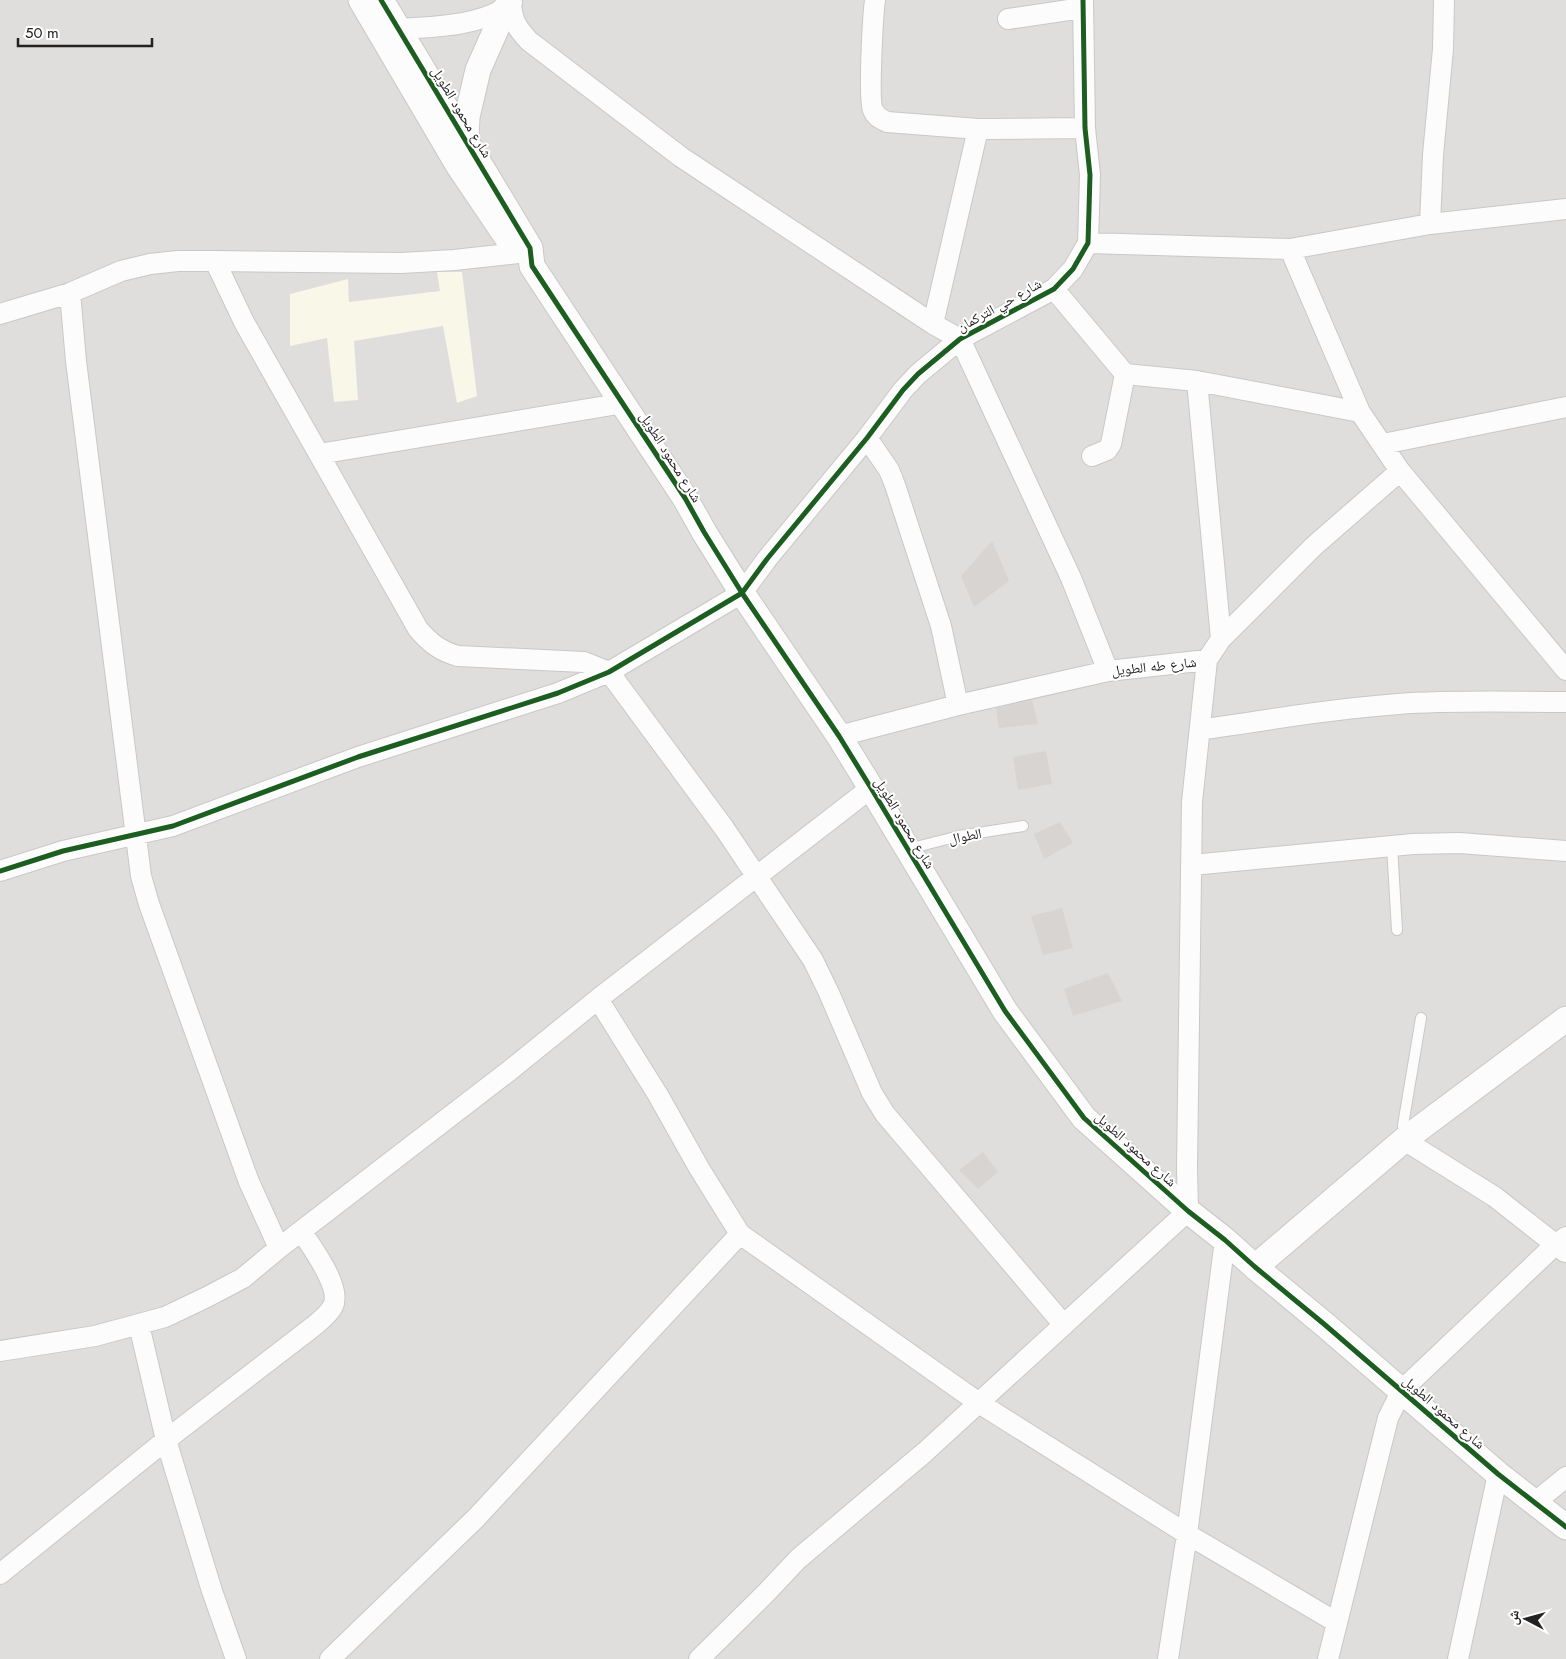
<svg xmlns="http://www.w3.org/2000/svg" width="1566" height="1659" viewBox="0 0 1566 1659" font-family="Jost,'Noto Naskh Arabic',sans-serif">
<rect width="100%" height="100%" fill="#f0eeeb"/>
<!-- residential -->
<path fill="#dfdedc" d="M0,0H1566V1659H0Z"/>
<!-- education -->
<path fill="#f8f7e8" d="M437,272H462L477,396L457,403L443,326L354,341L358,400L334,402L327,338L290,346V294L348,279L349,302L440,291Z"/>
<!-- building -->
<path fill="#d7d4d2" d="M992,541L1009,581L974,607L961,576Z
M1032,700L1038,724L999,728L996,708Z
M1046,751L1052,784L1018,790L1013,757Z
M1060,822L1073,843L1044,859L1034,834Z
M1062,908L1073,948L1043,955L1031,916Z
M1108,973L1122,1001L1073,1016L1064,989Z
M983,1152L998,1172L978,1189L959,1170Z"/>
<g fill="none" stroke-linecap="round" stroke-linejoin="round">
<defs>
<path id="service" d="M1392,846L1397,930
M908,849L959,836L1023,826
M1404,1138L1403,1125L1421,1018"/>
<path id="minor" d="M875,0C873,14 868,100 873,110C876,117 881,119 887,122L978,129L1085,128
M511,4C513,22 517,28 529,41L681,157L933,324L960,339L1071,578L1108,671
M1008,19L1082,8
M398,29C433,27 484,26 512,3
M1430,224L1433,155L1443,49L1444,0
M1088,243L1290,249L1430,224L1566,209
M1290,249L1360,412L1400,471L1566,670
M215,261L244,322L418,629C430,643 440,651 458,656L584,662L609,672L724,828L813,960L829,993L872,1093L885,1114L1064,1325
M1054,289L1125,374L1197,381L1360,412
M70,293L76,361L141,876L149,904L249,1182L279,1248
M0,314L70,293L121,271L150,264L178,261H215L401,263L454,260L518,253L530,248
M933,324L978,129
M1197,381L1221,639
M867,438L889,470L895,485L941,626L958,705
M1383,444L1566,407
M319,454L624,403
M1092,456L1107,450L1111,444L1125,374
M1200,730C1266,720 1332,709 1398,704C1454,700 1510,702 1566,702
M839,736L958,705L1108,671L1207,660L1221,639L1314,546L1400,471
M1192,865L1413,844L1459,843L1566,851
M0,871L63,851L173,826L358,757L558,693L609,672L742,593L767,559L867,438L903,390L918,374L960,339L1054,289L1073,269L1088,243L1090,175L1085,128L1083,0
M598,999L658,1095L699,1168L740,1234L979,1403L1187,1534L1336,1622
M1404,1140L1495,1197L1565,1252
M139,1325L166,1440L212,1591L236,1659
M0,1351L95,1336L165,1317L207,1297L243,1278L279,1248L509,1071L598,999L871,788
M1534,1503L1566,1477
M0,1574L166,1440L314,1326C321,1320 329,1314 333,1306C342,1287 312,1248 302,1232
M330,1659L476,1518L740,1234
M699,1659L767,1592L798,1559L925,1452L1188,1211L1187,1168L1192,802L1207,660
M1168,1659L1187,1534L1225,1240
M1328,1659L1388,1418L1402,1390L1556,1244L1566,1237
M1458,1659L1498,1474"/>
<path id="tertiary" d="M361,0L458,165L510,242
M381,0L530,248L532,266L685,498L704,532L742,593L839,736L871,788L1005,1011L1084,1118L1188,1211L1225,1240L1255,1267L1324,1324L1498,1474L1566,1527
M466,140L467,117L478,70L505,9
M1255,1267L1404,1140L1566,1019"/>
</defs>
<!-- service casing -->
<use href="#service" stroke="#c9c8c7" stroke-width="12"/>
<!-- minor casing -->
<use href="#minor" stroke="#c9c8c7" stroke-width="22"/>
<!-- tertiary casing -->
<use href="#tertiary" stroke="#c9c8c7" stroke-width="27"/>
<!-- service -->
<use href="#service" stroke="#fdfcfc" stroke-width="10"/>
<!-- minor -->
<use href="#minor" stroke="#fdfcfc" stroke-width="20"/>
<!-- tertiary -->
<use href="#tertiary" stroke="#fdfcfc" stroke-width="25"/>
<defs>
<path id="cycleway" d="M381,0L530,248L532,266L685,498L704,532L742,593L839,736L871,788L1005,1011L1084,1118L1188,1211L1225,1240L1255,1267L1324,1324L1498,1474L1566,1527
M0,871L63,851L173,826L358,757L558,693L609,672L742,593L767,559L867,438L903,390L918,374L960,339L1054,289L1073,269L1088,243L1090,175L1085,128L1083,0"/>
</defs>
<!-- cycleway casing -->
<use href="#cycleway" stroke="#fff" stroke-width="8"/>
<!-- cycleway -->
<use href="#cycleway" stroke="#1b5e20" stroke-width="5"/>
</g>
<g text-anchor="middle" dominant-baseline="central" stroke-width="4" stroke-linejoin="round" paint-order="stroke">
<!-- street labels -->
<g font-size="14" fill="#222" stroke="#fff">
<text transform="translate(462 112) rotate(59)">شارع محمود الطويل</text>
<text transform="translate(999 305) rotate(-29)">شارع حي التركمان</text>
<text transform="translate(671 457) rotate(58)">شارع محمود الطويل</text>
<text transform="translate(1154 666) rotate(-6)">شارع طه الطويل</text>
<text transform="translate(905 823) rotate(59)">شارع محمود الطويل</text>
<text transform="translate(965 836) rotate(-11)">الطوال</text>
<text transform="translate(1136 1149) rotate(42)">شارع محمود الطويل</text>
<text transform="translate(1444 1412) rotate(41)">شارع محمود الطويل</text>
</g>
</g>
<!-- north arrow -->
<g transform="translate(1526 1619) rotate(276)" stroke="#ffffff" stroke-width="4" paint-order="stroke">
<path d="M0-4L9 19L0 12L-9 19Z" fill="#222222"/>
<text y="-8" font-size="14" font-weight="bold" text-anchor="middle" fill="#222222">ش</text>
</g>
<!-- scale -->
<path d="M18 38v8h134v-8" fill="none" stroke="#222222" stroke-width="2.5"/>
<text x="25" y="38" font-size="15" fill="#222222" stroke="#ffffff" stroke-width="4" paint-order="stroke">50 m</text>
</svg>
